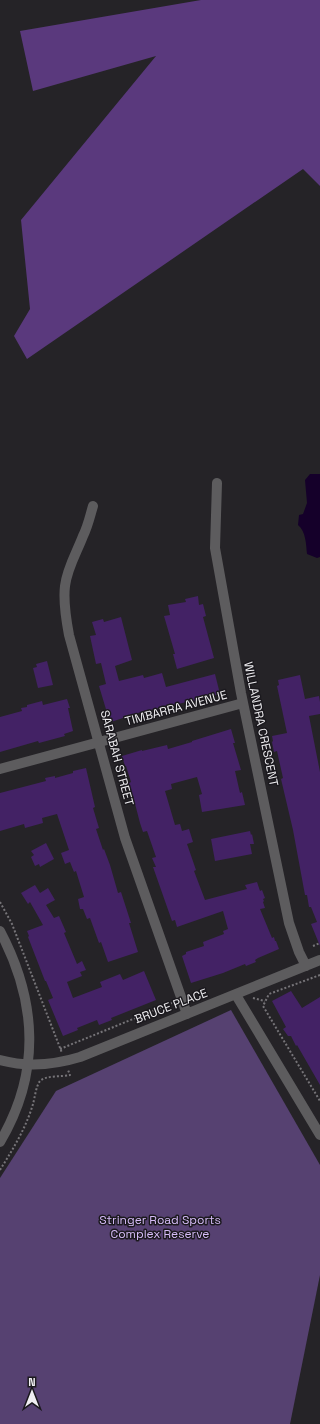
<svg xmlns="http://www.w3.org/2000/svg" width="320" height="1424" viewBox="0 0 320 1424" font-family="'Space Grotesk',sans-serif">
<rect width="100%" height="100%" fill="#252327"/>
<!-- green -->
<path fill="#564171" d="M231,1010L320,1165V1275L290,1424H0V1178L56,1091Z"/>
<!-- forest -->
<path fill="#5a397d" d="M201,0H320V186L303,169L27,359L14,336L30,309L21,220L156,56L33,91L20,31Z"/>
<!-- water -->
<path fill="#15002a" d="M310,474H320V557L317,558L307,554C306,544 306,532 298,525L299,515L303,514L307,503L305,480Z"/>
<!-- building -->
<path fill="#432265" d="M198,596L199,605L203,604L206,616L203,617L214,658L177,669L173,654H175L164,616L170,615L168,605L186,602L185,599Z
M121,617L132,660L115,666L119,681L143,675L144,678L162,673L166,687L215,674L220,694L188,703L187,702L141,712L111,722L109,716H108L99,686L106,684L101,663L96,664L90,636L96,635L92,622L103,619L104,622Z
M47,661L53,685L38,688L33,668L37,667L36,664Z
M300,675L305,699L319,696L320,702V714L309,716L320,772V946L311,924L317,922L311,907H309L307,895H305L293,830L281,779L283,778L277,751L274,752L272,742L273,741L272,736L287,733L277,686L279,685L278,680Z
M67,699L70,708H68L73,731L64,734L65,736L39,743L38,741L0,752V717L22,711L21,708L27,707V705L42,701L43,705Z
M231,729L235,743H233L241,770L235,771L240,793L242,792L245,805L202,812L199,795L202,794L197,777L171,784L172,789L165,791L175,825L180,824L182,831L189,829L193,842L187,844L196,870L194,871L205,900L247,889L245,885L257,882L260,891L262,890L265,898L263,899L264,901L263,902L265,908L260,909L272,938L274,937L275,941H276L279,949L258,958L255,960L256,962L246,966L245,964L223,973L191,983L182,956L186,954V952L204,946L203,942L224,934L223,931L228,929L223,911L177,927L175,920L172,921L153,867H156L152,858L156,857L147,831L143,832L140,823L133,796H132L129,787V783L131,782L126,766H125L122,756L142,750V751L167,745L168,749L192,742V741Z
M86,768L95,807L93,808L99,828L96,829L103,850L104,849L110,865L118,893L121,892L131,923H129L138,952L108,962L101,942L99,943L90,918L87,919L83,909H80L78,899L84,897L76,871L74,872L70,862L65,864L61,853L69,850L57,814L42,818L43,823L25,828L24,824L0,831V793L46,781L45,778L55,776V778L73,773V771Z
M250,831L251,835L252,834L254,844H250L252,854L215,861L211,839Z
M46,843L54,859L40,867L39,864L35,866L31,857L34,855L31,851Z
M35,885L40,893L48,888L55,900L46,905L54,918L59,916L66,932L64,933L77,964L82,961L86,970L80,972L82,976L67,982L73,998L102,987L100,982L120,974L123,980L144,971L156,1000L111,1018L112,1020L99,1025L97,1020L77,1028L78,1030L63,1036L48,1000L53,998L46,981H45L28,937L29,936L27,931L43,925L30,902L28,904L21,893Z
M291,991L302,1008L320,997V1085L297,1045L296,1046L291,1036H288L283,1029L286,1027L272,1001Z"/>
<g fill="none" stroke-linecap="round" stroke-linejoin="round">
<!-- path -->
<path stroke="#767478" stroke-width="2" stroke-dasharray="2 2" stroke-linecap="butt" d="M0,902L12,924L62,1053
M313,946L320,943
M320,975L269,994L263,1006L320,1101
M253,998L265,1001
M60,1049L172,1003
M0,1170C13,1149 26,1128 33,1104C35,1097 36,1086 40,1081C46,1075 62,1077 70,1075L68,1070"/>
<!-- minor -->
<path stroke="#5d5c5e" stroke-width="10" d="M217,483L215,548L241,693L289,923L299,952L306,966
M93,506C90,516 88,526 83,536C77,552 67,568 65,586C63,602 66,619 69,635L125,838L187,1014
M0,769L243,703
M0,931C37,1001 41,1073 0,1142
M236,995L320,1135
M0,1060C26,1067 54,1065 80,1057L320,960"/>
</g>
<g text-anchor="middle" dominant-baseline="central" stroke-width="3" stroke-linejoin="round" paint-order="stroke">
<!-- street labels -->
<g font-size="12" fill="#f0eff2" stroke="#1b191e">
<text transform="translate(176 708) rotate(-15)">TIMBARRA AVENUE</text>
<text transform="translate(261 724) rotate(78)">WILLANDRA CRESCENT</text>
<text transform="translate(117 758) rotate(75)">SARABAH STREET</text>
<text transform="translate(171 1006) rotate(-21)">BRUCE PLACE</text>
</g>
<!-- park labels -->
<g font-size="12" fill="#d6bcf8" stroke="#1b191e">
<text x="160" y="1220">Stringer Road Sports<tspan x="160" dy="14">Complex Reserve</tspan></text>
</g>
</g>
<!-- north arrow -->
<g transform="translate(32 1392)" stroke="#1b191e" stroke-width="3" paint-order="stroke">
<path d="M0-3L7 15L0 10L-7 15Z" fill="#f0eff2"/>
<text y="-6" font-size="11" font-weight="bold" text-anchor="middle" fill="#f0eff2">N</text>
</g>
</svg>
